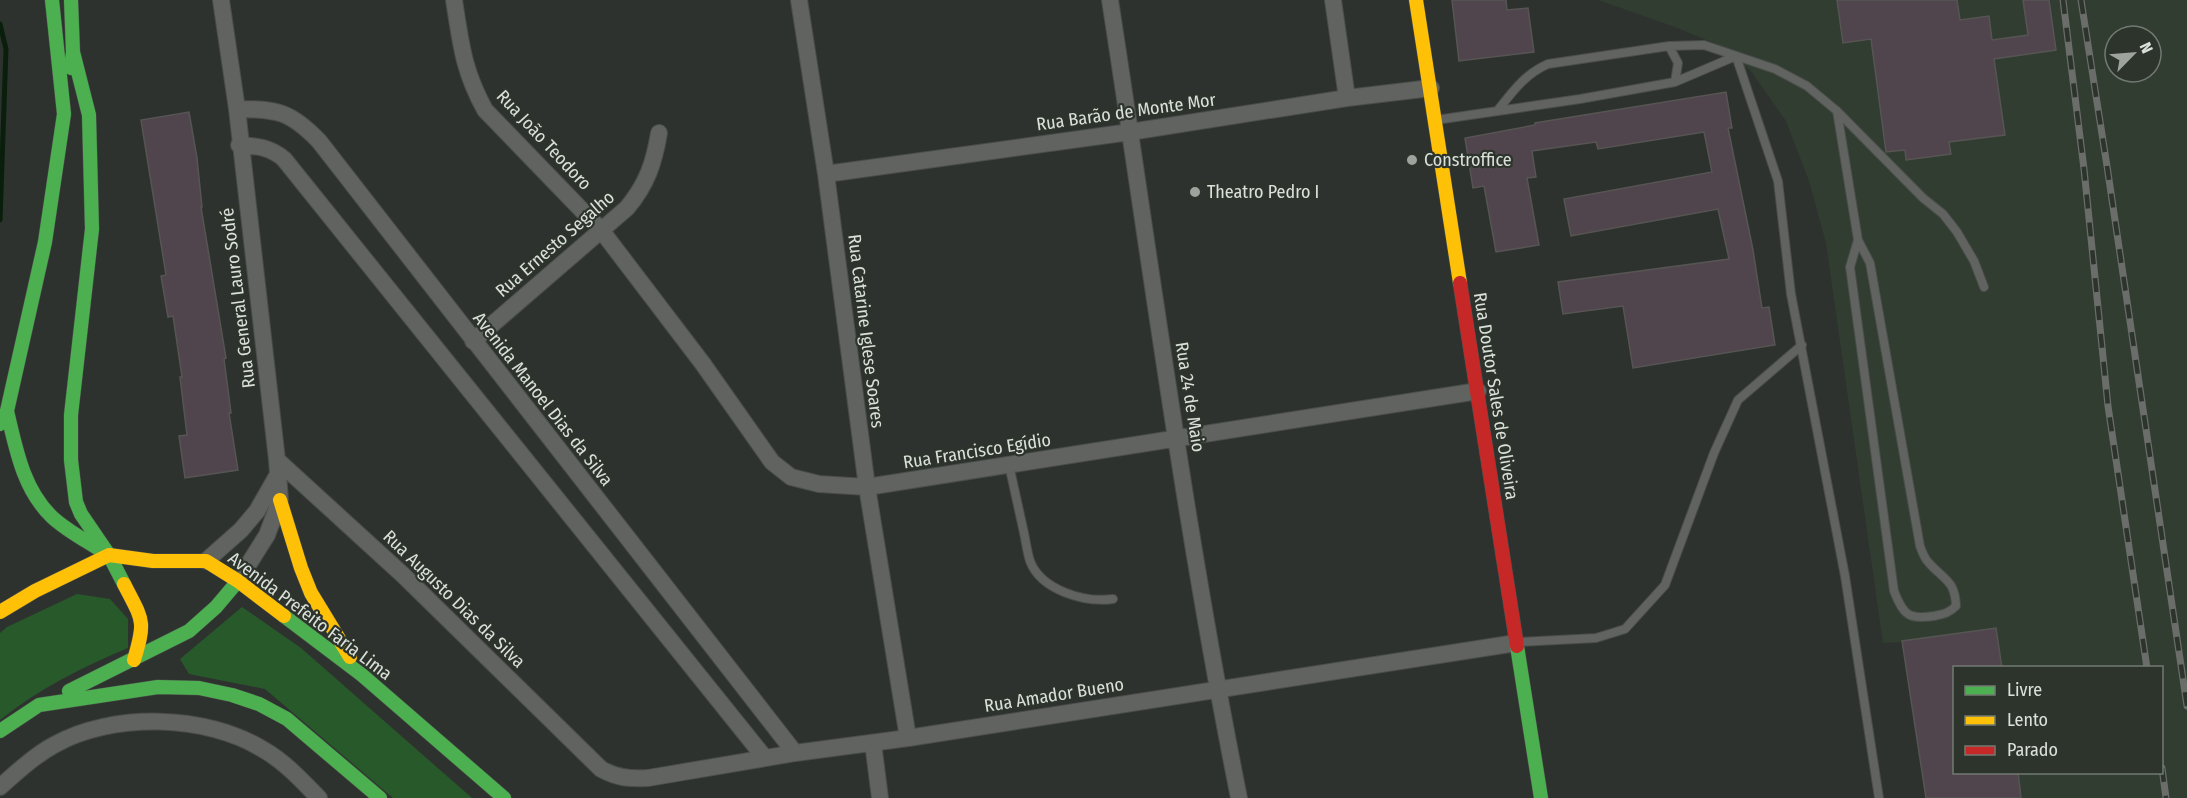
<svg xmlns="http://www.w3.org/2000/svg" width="2187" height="798" viewBox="0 0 2187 798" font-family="'Fira Sans Condensed',sans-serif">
<rect width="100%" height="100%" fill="#2e322e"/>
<!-- built -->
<path fill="#313d31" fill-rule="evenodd" d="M1598,0H2187V798H1926L1902,642L1883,643L1826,243L1809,181L1786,121L1751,71L1716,44L1675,27ZM2115,36H2151V72H2115ZM1954,668H2162V772H1954Z"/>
<!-- green -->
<path fill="#28592b" d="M77,594L110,599L128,619V648C82,667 39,689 0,720V633L7,627Z
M242,607L301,648L472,798H393L265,689L189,674L180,659Z"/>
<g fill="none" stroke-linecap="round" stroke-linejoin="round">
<!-- stream -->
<path stroke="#0a1f0b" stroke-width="5" d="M0,24L6,49L0,220"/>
</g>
<!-- building -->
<path fill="#51454d" stroke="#565554" stroke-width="1.5" d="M1452,0H1506L1507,10L1528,8L1534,52L1459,61Z
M1837,0H1957L1960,20L1989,16L1992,40L2028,35L2023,0H2049L2056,50L1994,59L2005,135L1949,142L1951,154L1906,160L1905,150L1886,152L1871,39L1843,43Z
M1726,92L1732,128H1728L1753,250L1762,308L1769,307L1775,345L1633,368L1623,306L1563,314L1558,282L1729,259L1718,209L1571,236L1564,199L1712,172L1704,132L1598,149L1596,142L1532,151L1536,177L1527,178L1539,245L1496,252L1484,186L1473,188L1465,138L1535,125V123Z
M189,112L197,158L202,207H201L226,358L224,359L231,413H229L238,470L185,478L179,436L187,435L180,377H182L173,316L168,317L161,276L166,275L141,120Z
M1996,628L2002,668H1954V772H2018L2021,798H1926L1902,641Z"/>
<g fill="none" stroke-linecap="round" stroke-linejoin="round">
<defs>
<path id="lane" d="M1669,46L1678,63L1675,82
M1736,56L1778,181L1791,294L1845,576L1879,798
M1498,110C1513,91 1525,74 1548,64L1669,46L1704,45L1775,69L1807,86L1837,111L1923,198L1943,214L1957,232L1974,261L1984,287
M1837,111L1858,240L1870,263L1920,546C1922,552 1925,559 1929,563C1944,580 1955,580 1956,606C1949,613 1944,614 1934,616C1909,620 1903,615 1894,591L1850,267L1858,240
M1436,120L1580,99L1675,82L1736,56
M1009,465C1014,488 1019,511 1024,533C1026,542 1027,552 1030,561C1041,590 1084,603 1113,599
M1519,642L1596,638L1625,629L1665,585L1714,453L1738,400L1802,345"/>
<path id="street" d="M221,0L237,109L277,460L280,500L267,535L238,581
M454,0C461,44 463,70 485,110L601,230L703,364L772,462L791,477L819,484L867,487L1478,391
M799,0L826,174L867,487L908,738
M1110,0C1151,266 1186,534 1239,798
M1333,0L1347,98
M237,109C277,109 290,111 319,141L795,753
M239,145C257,146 270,147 284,159L765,758
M826,174L1130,132L1347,98L1431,88
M473,341L627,208C647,184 654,163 659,133
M277,460L403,575L601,769C617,778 630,779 648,778L795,753L908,738L1516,643
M206,561L241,530L257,511L277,476
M873,743L880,798
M0,787C17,772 34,756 54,745C113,712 206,714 264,750C285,762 302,781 319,798"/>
<path id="fast" d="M71,0L73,52L71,68
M73,52L89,115L92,229L71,415V460L76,502L81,514L109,555L124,584
M7,411C16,449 23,489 52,517C66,530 83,539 99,549
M0,424L7,411L45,242L64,114L52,0
M284,616L362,675L504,798
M1517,646L1541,798
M69,691L189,631L216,607L238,581
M0,731L39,705L158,687L199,688L232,695L259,704L287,719L380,798"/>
<path id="slow" d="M1416,0L1460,283
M280,500L301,568L311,593L350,657
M124,584C143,621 146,620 134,660
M0,612L35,591L109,555L153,561H206L238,581L284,616"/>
<path id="jam" d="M1460,283L1517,646"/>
</defs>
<!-- lane casing -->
<use href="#lane" stroke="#4a4d4a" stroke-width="10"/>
<!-- street casing -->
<use href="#street" stroke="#4a4d4a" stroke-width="18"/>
<!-- fast casing -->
<use href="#fast" stroke="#4a4d4a" stroke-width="15"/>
<!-- slow casing -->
<use href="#slow" stroke="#4a4d4a" stroke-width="15"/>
<!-- jam casing -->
<use href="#jam" stroke="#4a4d4a" stroke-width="15"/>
<!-- lane -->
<use href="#lane" stroke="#60635f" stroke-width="8"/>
<!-- street -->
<use href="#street" stroke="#60635f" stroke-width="16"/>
<!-- fast -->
<use href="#fast" stroke="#4caf50" stroke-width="14"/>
<!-- slow -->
<use href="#slow" stroke="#ffc107" stroke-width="14"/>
<!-- jam -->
<use href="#jam" stroke="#c62828" stroke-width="14"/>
<defs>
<path id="rail" d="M2063,0L2084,169L2108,406L2147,668
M2081,0L2107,166L2187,706
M2162,768L2166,798"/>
</defs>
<!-- rail casing -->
<use href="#rail" stroke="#6a6d6a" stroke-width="7"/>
<!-- rail -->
<use href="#rail" stroke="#2c342c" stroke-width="4.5" stroke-dasharray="14" stroke-linecap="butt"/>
</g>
<!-- markers -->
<g fill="#9ea39e" stroke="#2c342c" stroke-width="2">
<circle cx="1412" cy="160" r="6"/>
<circle cx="1195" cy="192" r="6"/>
</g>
<g text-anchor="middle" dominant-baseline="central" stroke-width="4.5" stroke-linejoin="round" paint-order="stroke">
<!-- street labels -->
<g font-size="18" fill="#dbe0db" stroke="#2c342c">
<text transform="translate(1126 112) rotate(-8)">Rua Barão de Monte Mor</text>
<text transform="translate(544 140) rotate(47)">Rua João Teodoro</text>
<text transform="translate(555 244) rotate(-41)">Rua Ernesto Segalho</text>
<text transform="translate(238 298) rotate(-97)">Rua General Lauro Sodré</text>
<text transform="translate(866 331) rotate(83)">Rua Catarine Iglese Soares</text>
<text transform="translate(1496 396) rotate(81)">Rua Doutor Sales de Oliveira</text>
<text transform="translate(1190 397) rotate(81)">Rua 24 de Maio</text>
<text transform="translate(543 399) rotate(52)">Avenida Manoel Dias da Silva</text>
<text transform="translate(977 451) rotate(-9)">Rua Francisco Egídio</text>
<text transform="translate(454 599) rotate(44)">Rua Augusto Dias da Silva</text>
<text transform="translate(310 616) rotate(37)">Avenida Prefeito Faria Lima</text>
<text transform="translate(1054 695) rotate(-9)">Rua Amador Bueno</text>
</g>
<!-- poi labels -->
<g font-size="18" fill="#dbe0db" stroke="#2c342c" text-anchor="start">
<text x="1424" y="160">Constroffice</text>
<text x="1207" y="192">Theatro Pedro I</text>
</g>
</g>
<!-- legend -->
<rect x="1953" y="666" width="210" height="108" fill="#2c342c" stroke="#727972" stroke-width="1.5"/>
<rect x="1965" y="686" width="30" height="9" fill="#4caf50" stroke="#727972" stroke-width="1.5"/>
<text x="2007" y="696" font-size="18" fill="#dbe0db">Livre</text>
<rect x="1965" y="716" width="30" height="9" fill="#ffc107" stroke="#727972" stroke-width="1.5"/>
<text x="2007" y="726" font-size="18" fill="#dbe0db">Lento</text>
<rect x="1965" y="746" width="30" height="9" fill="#c62828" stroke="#727972" stroke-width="1.5"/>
<text x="2007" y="756" font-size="18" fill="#dbe0db">Parado</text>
<!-- north arrow -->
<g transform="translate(2133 54) rotate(65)"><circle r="28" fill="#2c342c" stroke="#727972" stroke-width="1.5"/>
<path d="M0-4.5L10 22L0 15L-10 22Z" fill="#9ea39e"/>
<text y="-9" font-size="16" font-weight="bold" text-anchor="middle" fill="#dbe0db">N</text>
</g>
</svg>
